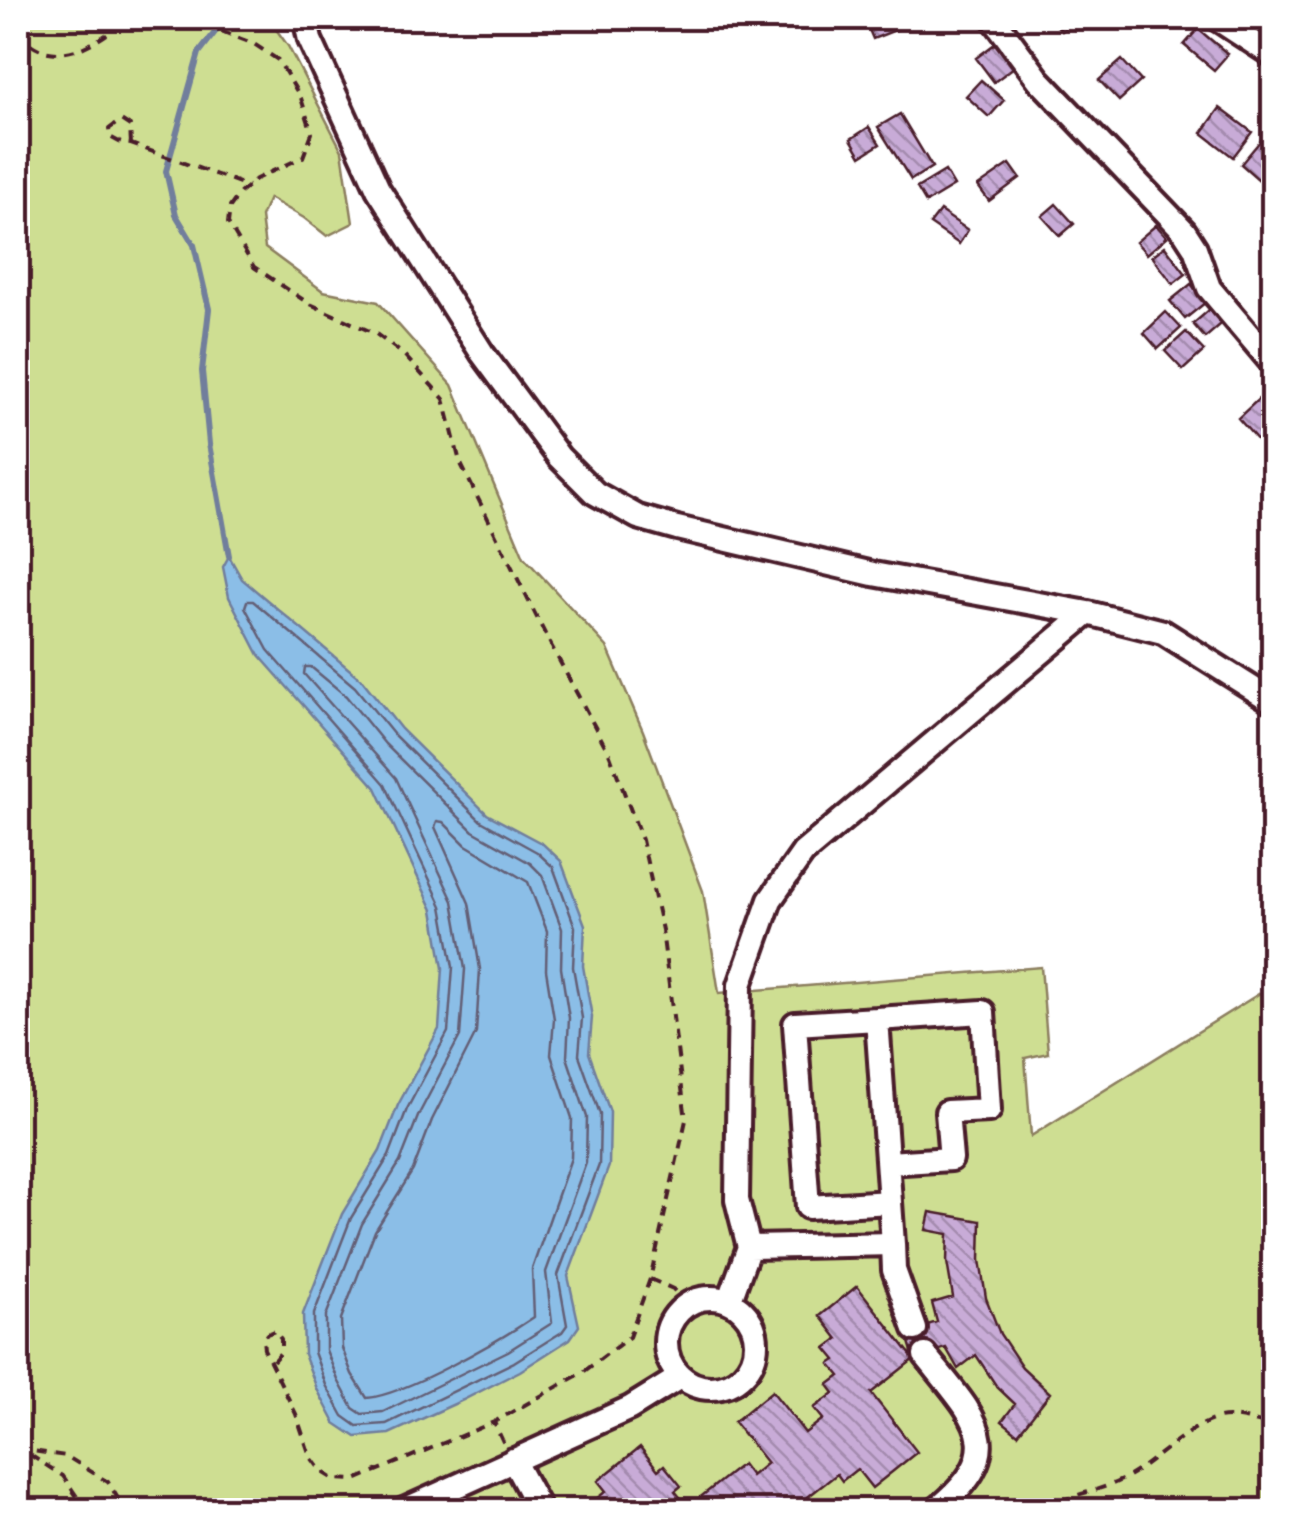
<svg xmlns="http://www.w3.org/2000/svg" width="1291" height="1528" viewBox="0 0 1291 1528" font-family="Mynerve,sans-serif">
<defs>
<pattern id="building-back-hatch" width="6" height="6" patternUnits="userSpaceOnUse" patternTransform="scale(2.5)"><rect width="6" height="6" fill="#c8abd7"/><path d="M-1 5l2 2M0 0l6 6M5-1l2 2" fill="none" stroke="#a48baf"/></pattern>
</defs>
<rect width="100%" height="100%" fill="#fff"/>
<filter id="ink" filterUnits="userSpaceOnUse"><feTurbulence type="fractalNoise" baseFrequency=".01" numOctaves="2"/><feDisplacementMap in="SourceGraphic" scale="20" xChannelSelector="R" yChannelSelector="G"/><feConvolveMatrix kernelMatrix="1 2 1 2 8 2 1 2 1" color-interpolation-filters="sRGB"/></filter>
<g filter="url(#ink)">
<!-- green -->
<path fill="#cede92" stroke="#8c7e5e" stroke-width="2.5" d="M18,18H268L288,46L342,151L353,223L327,236L304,218L269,198L261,217L265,248L323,291L378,302L452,385L524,557L607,647L643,731L703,891L719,993L1041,967L1048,1053L1025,1058L1031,1136L1273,985V1504L1259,1510H18Z"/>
<!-- water -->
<path fill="#8bbee7" stroke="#717e9c" stroke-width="2.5" d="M229,556L242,579L362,680L401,729L487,814L543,844L561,861L585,925L583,966L592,1017L589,1053L610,1112L609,1166L568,1276L579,1326L570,1339L520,1371L463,1400L389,1434L356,1437L335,1423L317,1389L304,1354L303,1314L342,1214L380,1151L398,1105L439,1029L443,968L433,910L376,788L259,655L229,597L223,567Z"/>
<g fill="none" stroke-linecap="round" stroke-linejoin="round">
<!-- shore -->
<path stroke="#645f76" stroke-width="2.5" d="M247,601H253L355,687L394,735L481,821L537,852L553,867L575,927L573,967L582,1018L579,1055L600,1114L599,1165L558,1275L567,1325L562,1332L514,1362L386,1424L357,1426L343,1416L326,1385L314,1352V1314L351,1218L389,1156L407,1109L448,1032L453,967L442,906L385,784L268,650L245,607Z
M305,667H311L346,696L385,744L473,831L530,863L542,875L562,929L561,968L569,1018L567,1057L587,1117L586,1162L546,1272L552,1323L508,1351L383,1412L362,1414L353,1408L338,1380L326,1350V1316L362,1224L400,1162L419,1114L460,1036L465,969L453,901L396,778L304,674Z
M437,821L443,822L466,845L528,882L547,931L546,970L554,1019L551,1055L572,1118L571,1158L532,1269L534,1317C500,1340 405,1395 367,1398L352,1374L342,1348L341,1319L375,1231L413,1170L432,1120L476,1033L480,969L469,903L435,827Z"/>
<!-- stream -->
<path stroke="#717e9c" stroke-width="6" d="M226,18L199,53L166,171L176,215L194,245L209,309L202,371L209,444L229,556"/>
</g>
<!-- building -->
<path fill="url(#building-back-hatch)" stroke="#4a1f2b" stroke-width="2.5" d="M864,18H899L903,27L873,39Z
M1050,18H1078L1062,31Z
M1198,29L1228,54L1214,70L1184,45Z
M1000,40L1018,64L994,82L976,58Z
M1122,60L1141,81L1119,101L1099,80Z
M981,80L1004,100L989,117L966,96Z
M1220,108L1252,132L1233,157L1202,133Z
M900,114L932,167L911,180L878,127Z
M869,127L880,144L861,156L851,139Z
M1261,140L1274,151V180L1267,187L1241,164Z
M1010,164L1020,178L989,201L978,186Z
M945,171L954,186L926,203L917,188Z
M1056,204L1074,224L1060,236L1042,216Z
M940,211L968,230L959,244L930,224Z
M1156,225L1167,237L1147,254L1136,242Z
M1165,246L1186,274L1173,284L1152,256Z
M1191,284L1206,302L1185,319L1170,301Z
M1216,304L1228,318L1205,338L1193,324Z
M1166,312L1181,328L1158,349L1144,333Z
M1186,332L1204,351L1183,370L1165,351Z
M1264,394L1274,404V431L1260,443L1238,418Z
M930,1212L981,1221L980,1260L986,1298L1000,1334L1022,1367L1050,1393L1018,1434L1002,1421L1015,1404L997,1387L976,1355L958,1369L946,1348L914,1358L906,1332L937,1322L932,1303L953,1297L947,1262L948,1234L926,1230Z
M857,1286L914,1359L871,1393L917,1452L872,1488L857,1469L842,1481L837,1474L800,1503L806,1510H602L594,1501L606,1491L598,1481L640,1447L658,1470L664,1465L681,1486L675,1491L688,1507L742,1464L751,1476L767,1463L734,1422L772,1391L805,1433L823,1419L814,1408L834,1393L828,1385L840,1376L830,1364L836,1360L826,1348L838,1339L820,1316Z"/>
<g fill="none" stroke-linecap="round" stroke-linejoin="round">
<defs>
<path id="minor" d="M305,18L310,40L378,189L482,353L559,457L595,493L638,517L677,528L873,574L1088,613
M993,18L1039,80L1184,231L1195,248L1209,288L1274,365
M1216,18L1274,56
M877,1019L795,1024L808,1207L890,1202
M888,1163L951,1159L947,1112L989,1110L983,1012L877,1019L893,1244
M749,1247L893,1244L894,1270L915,1329
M666 1343a45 45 0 1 1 90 0a45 45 0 1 1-90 0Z
M729,1302L749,1247L737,1200L740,985L770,900L803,853L1088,613L1163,632L1274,702
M925,1355C975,1418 1013,1448 936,1510
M513,1460L540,1510
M404,1510L630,1408L680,1377"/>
</defs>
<!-- minor casing -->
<use href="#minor" stroke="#4a1f2b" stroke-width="30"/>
<!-- path -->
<path stroke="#4a1f2b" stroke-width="4" stroke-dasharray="10 8" stroke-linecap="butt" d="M188,18L254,44L278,60L301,98L312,133L303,157L256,179L240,193L230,207L228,223L254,267L308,303L376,334L404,355L444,399L460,462L545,634L610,755L642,840L662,930L686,1120L650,1279L629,1337L582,1373L494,1422L504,1444
M18,32C51,74 97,44 128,18
M131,144L130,126L121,120L109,129L110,137L121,143L131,144L248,186
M650,1279L673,1289L686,1305
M273,1361L281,1352V1339L275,1331L267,1334L263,1339L264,1349L296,1414L310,1456L321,1471L334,1479L355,1480L494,1422
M18,1449L66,1456L108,1482L125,1510
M30,1455L63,1476L86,1510
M501,1510L512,1505
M1046,1510C1067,1494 1095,1493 1119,1481C1154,1465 1181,1429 1219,1418C1235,1414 1258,1423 1274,1426"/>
<!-- minor -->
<use href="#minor" stroke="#fff" stroke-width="22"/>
</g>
</g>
<!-- margin -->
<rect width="1291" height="1528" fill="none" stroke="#fff" stroke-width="60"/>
<rect x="30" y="30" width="1231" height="1468" fill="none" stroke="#4a1f2b" stroke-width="4" filter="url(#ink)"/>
</svg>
